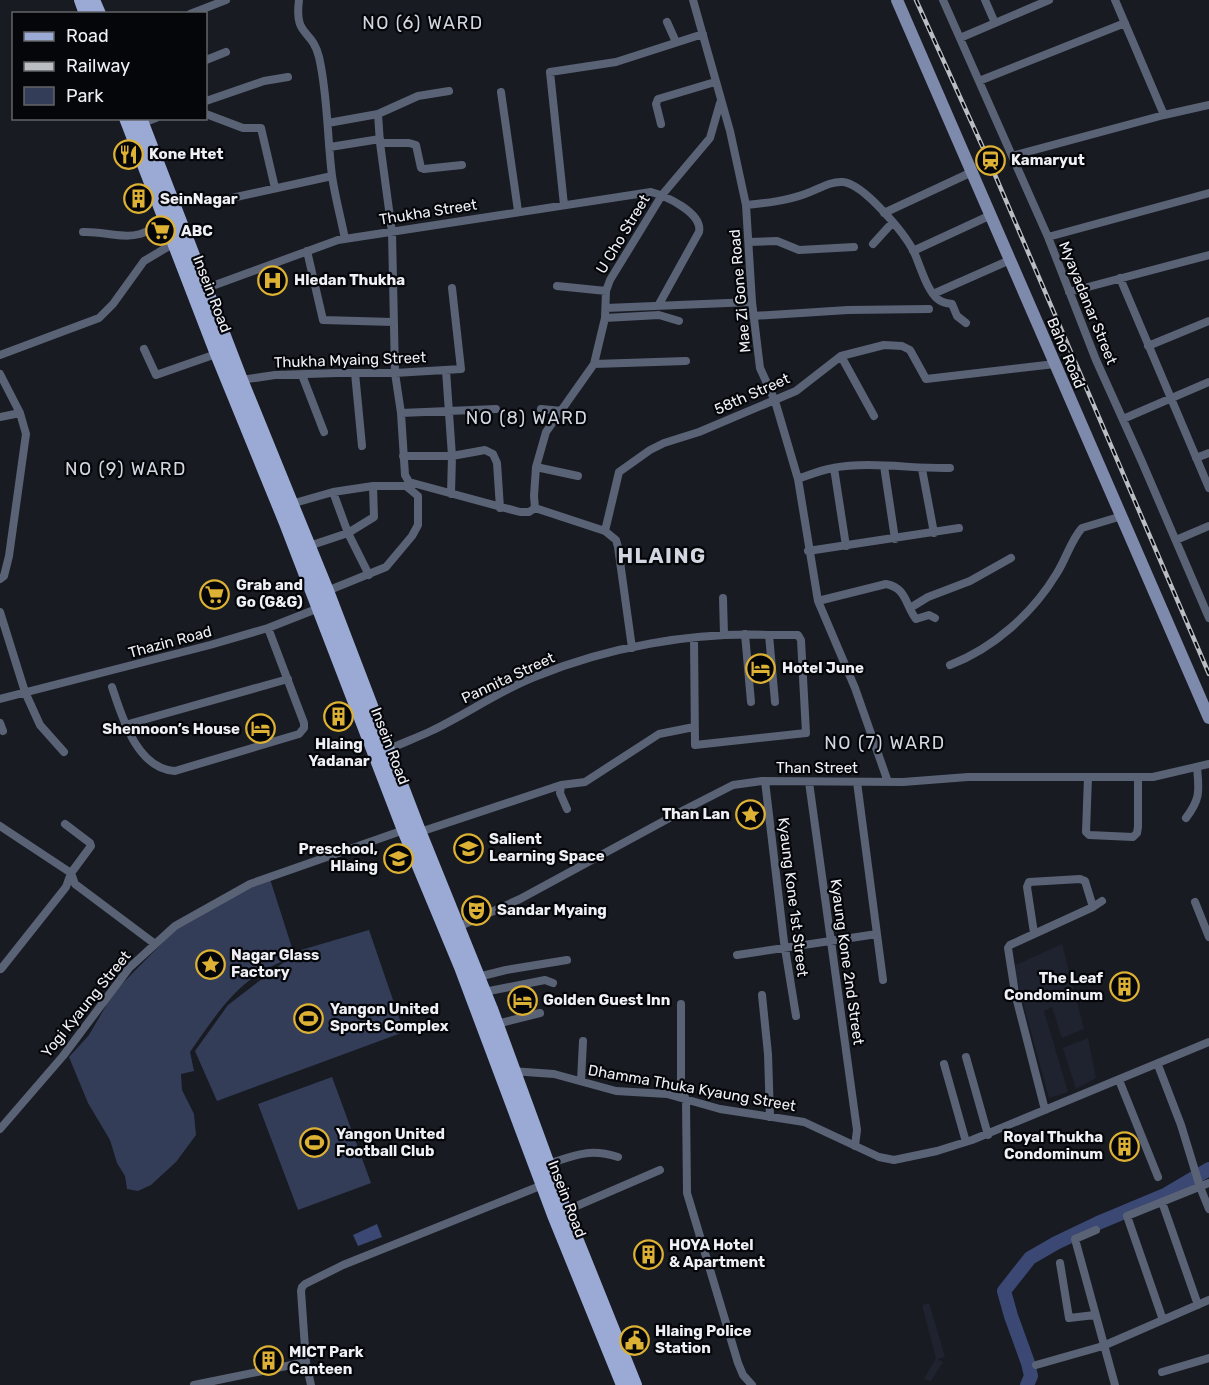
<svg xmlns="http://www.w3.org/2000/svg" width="1209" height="1385" viewBox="0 0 1209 1385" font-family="Rubik,sans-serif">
<rect width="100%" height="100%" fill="#181b22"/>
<!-- built -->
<path fill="#1f2330" d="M1062,944L1084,1029L1062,1038L1052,1007L1044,1011L1068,1092L1049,1098L1013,966Z
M1088,1038L1096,1078L1076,1089L1063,1048Z
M929,1303L945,1357L937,1359L943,1362L931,1381L924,1379L936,1358L922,1305Z"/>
<!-- green -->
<path fill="#333d58" d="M270,879L294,954L301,950L369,930L404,1032L217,1101L195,1051L228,1005L288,959C238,978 219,1011 190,1052L194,1071L181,1074L182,1090L194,1114L196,1135L176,1162L151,1185L138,1191L127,1189L125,1176L117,1163L110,1140L88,1103L69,1057L89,1035L114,992L176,929L225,900Z
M332,1077L371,1183L298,1210L258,1104Z"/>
<!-- water -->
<path fill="#3a4873" d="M377,1224L382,1237L358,1246L353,1235Z"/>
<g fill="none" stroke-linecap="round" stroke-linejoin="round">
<!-- river -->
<path stroke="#3a4873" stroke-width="14" d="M1027,1385L1031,1376L1028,1363L1011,1316L1004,1291L1030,1258L1056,1243L1098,1223L1165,1195L1209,1169"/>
<!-- street -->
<path stroke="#5a6276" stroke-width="8" d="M299,0C294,38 312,28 319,57C328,96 327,136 332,176C335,197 341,218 345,239
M693,0L730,131L746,205L752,302L760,368L775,401L798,479L818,601L855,688L888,782
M943,0L1048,237L1096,360L1142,462L1209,618
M985,0L995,23
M1115,0L1164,115
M190,14L226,0
M667,22L676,42
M960,38L1049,0
M206,60L226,52
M979,81L1125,23
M501,92L518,211
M206,101L264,81L288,77
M206,114L243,128H261L275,188
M378,114L380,143L392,232L395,373L401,413L405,475L409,482L520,512H529L535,508
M328,123L378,114L418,96L449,91
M140,124L156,118
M661,124L656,104L658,99L715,82
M380,143H409L416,145L421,168L424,169L462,165
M330,147L380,139
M1012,156L1164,115L1209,105
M227,199L332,176
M564,205L550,72L616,62L703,34
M746,205C766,203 786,201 805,194C818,190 829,181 843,182C864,184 905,234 914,252C920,265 927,292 939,300C943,303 947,303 952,304L957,316L966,323
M884,213L972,172
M83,232C102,231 122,239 140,234C149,231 158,226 166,222
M1048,237L1209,193
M749,242L777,241L799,250L854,247
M873,244L893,222
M307,251L323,320L393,322
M913,251L991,215
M1120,278L1209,488
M557,286L606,291
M204,289L338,240L651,192C666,196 703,213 699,232L658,306
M1069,292L1209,255
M933,294L1010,260
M606,308L752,302
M753,316L848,310L929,309
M605,318L659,315L679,321
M1148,346L1209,321
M144,349L156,375L219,353
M0,355L99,318L113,304L144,261L176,242
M841,356L874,416
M594,364L686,361
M446,370L452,456L451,494
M355,373L362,446
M0,374L20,413L26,434L9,556L4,576L0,579
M302,375L324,432
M241,380L275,375L338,373H395L461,369L452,288
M541,409L562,411
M401,413L496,409
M0,417L20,413
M1123,419L1209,382
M403,456H452L485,450L493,454L497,463L500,508
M1196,458L1209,453
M884,466L895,539
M536,467L578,476
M834,468L846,546
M922,469L934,533
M798,479C809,475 821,470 833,468C869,461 913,469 950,468
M333,492L348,533L369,575
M291,504L333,492L373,486H406L418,496V525L412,536L386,567L327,591
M535,508L534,496L536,467L546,432L594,364L605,318L606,291L610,280L662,195L710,138L720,103
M535,508L605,531L616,540L618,547L632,648
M605,531L619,472L650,450L664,443L699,432L796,391L841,356L884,345L902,346L910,350L926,379L1055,364
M1176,540L1209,526
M309,546L348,533L374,517L373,486
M808,551L959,528
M723,598L724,635
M818,601L886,584C907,588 905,605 916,619L929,615L935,618
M910,608L928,597L970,581L1011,558
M0,612L25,692L40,725L64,752
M745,634L751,702
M694,638L695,745L806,733L801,640L798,635H769L775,702
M950,665C994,648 1033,613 1057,573C1066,559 1071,540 1082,528L1122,516
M112,687C122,717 137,769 175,771L299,734L304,728V723L268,628
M0,699L210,645L268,628L319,608
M0,723L3,731
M125,725L288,679
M385,751C400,744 416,738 431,731C467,714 500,690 537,676C608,647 692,632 769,635
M1088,777L1086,832L1089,835L1133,837L1137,833L1138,827V777
M765,781L784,942L796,1016
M809,782L857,1130L855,1146
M857,782L883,980
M561,785L560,793L567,809
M1186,818C1201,798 1199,791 1197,767
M0,826L71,873
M420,832L561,785L585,782L659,734L694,727
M71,873L75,884L155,944
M1195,902L1209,937
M458,927L520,899L686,809L733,785L762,781L903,782L968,777H1153L1209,764
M1034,933L1027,887L1029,882L1080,879L1085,881L1093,907
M737,955L877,934
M0,968L1,969L66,887L71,873L91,846L90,843L65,824
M478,977L506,970L567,960
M484,992L545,980L553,983
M762,995L768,1054L770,1117
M681,1004V1086L686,1100L687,1193L738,1363L743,1375L752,1385
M497,1024L540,1013
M966,1057L988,1135
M944,1064L966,1142
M1158,1065L1181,1125L1200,1187L1209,1209
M511,1071L554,1074L616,1091L667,1094L720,1109L804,1122L879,1157L894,1160L937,1151L972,1140L1209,1042
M1119,1080L1158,1177
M581,1081L583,1041
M1045,1110L1015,993L1008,948L1010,945L1093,907L1102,901
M0,1129L63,1056L129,968L175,926L250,884L404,830
M548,1164C576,1155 589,1148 618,1157
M1162,1202L1198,1305
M565,1211L660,1170
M1096,1230L1075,1239L1115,1385
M1060,1263L1069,1318L1095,1315
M1163,1320L1127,1216L1209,1183
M306,1362L311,1385
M1036,1365L1103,1346L1209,1300
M1162,1372L1209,1358
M194,1385L306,1362L301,1291L302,1287L305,1284L343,1265L545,1184"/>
<!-- secondary -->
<path stroke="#7e8aab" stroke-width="12" d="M897,0L1209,718"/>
<!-- primary -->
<path stroke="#9aaad4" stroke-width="14" d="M81,0L86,14
M93,0L99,14
M126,118L217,354L286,523L404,830L461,967L554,1215L623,1385
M140,118L241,380L327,591L417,826L491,1009L565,1211L635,1385"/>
<defs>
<path id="rail" d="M916,0L989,161L1209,674"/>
</defs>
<!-- rail casing -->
<use href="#rail" stroke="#babdc2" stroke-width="4.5"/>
<!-- rail -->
<use href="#rail" stroke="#050609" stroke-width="2" stroke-dasharray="7" stroke-linecap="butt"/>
</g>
<!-- icons -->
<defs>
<symbol id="restaurant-ring" viewBox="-11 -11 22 22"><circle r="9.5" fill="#050609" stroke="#ddb133" stroke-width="1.5"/><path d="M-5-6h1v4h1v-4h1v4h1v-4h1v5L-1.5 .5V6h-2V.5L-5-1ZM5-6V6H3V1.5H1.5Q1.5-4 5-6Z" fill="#ddb133"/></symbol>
<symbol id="station-ring" viewBox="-11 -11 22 22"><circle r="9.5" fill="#050609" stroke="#ddb133" stroke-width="1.5"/><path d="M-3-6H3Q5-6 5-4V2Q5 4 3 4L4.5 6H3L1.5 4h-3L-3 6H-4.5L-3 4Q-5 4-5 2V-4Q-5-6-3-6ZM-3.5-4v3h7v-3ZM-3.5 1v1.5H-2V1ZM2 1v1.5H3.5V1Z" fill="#ddb133"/></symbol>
<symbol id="building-ring" viewBox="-11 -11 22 22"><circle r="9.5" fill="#050609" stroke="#ddb133" stroke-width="1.5"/><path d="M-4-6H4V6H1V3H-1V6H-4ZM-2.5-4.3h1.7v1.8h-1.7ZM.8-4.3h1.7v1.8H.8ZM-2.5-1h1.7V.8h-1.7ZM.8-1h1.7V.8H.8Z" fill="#ddb133"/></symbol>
<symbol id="supermarket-ring" viewBox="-11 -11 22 22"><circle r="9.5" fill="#050609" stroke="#ddb133" stroke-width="1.5"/><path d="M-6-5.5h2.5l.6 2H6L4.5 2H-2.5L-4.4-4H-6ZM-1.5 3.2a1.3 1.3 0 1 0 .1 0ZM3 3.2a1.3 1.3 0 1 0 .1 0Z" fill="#ddb133"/></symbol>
<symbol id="hospital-ring" viewBox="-11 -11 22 22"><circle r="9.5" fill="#050609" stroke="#ddb133" stroke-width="1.5"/><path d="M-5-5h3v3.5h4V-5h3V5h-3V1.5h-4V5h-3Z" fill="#ddb133"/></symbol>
<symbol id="hotel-ring" viewBox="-11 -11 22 22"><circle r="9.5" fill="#050609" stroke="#ddb133" stroke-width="1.5"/><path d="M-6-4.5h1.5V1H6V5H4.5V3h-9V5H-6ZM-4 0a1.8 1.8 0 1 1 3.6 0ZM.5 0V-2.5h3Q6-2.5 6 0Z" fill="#ddb133"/></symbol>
<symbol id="sight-ring" viewBox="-11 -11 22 22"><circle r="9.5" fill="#050609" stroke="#ddb133" stroke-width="1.5"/><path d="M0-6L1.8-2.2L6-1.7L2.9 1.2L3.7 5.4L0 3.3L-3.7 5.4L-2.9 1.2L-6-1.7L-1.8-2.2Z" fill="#ddb133"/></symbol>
<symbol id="school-ring" viewBox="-11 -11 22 22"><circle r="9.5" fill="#050609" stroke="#ddb133" stroke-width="1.5"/><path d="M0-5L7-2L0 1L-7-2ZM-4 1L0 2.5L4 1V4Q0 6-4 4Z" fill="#ddb133"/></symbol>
<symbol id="theatre-ring" viewBox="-11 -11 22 22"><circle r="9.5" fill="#050609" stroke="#ddb133" stroke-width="1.5"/><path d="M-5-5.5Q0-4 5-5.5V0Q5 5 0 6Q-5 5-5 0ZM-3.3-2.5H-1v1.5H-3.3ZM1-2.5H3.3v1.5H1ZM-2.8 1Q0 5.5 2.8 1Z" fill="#ddb133"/></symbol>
<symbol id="stadium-ring" viewBox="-11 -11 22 22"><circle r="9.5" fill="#050609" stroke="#ddb133" stroke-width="1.5"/><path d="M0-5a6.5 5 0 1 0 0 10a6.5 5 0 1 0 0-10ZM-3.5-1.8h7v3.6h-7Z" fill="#ddb133"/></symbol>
<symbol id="civic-ring" viewBox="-11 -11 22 22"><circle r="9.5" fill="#050609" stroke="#ddb133" stroke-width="1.5"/><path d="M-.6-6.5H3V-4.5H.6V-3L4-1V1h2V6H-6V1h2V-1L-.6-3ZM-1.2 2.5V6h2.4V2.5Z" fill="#ddb133"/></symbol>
</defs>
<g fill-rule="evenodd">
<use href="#restaurant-ring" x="112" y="138" width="33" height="33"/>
<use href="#station-ring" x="974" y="144" width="33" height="33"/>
<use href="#building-ring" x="122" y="182" width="33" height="33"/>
<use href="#supermarket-ring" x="144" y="214" width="33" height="33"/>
<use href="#hospital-ring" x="256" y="264" width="33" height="33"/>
<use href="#supermarket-ring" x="198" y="578" width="33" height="33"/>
<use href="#hotel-ring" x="744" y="652" width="33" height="33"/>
<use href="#building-ring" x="322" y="700" width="33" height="33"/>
<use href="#hotel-ring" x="244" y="712" width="33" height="33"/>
<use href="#sight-ring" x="734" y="798" width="33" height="33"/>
<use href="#school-ring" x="452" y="832" width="33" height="33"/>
<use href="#school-ring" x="382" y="842" width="33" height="33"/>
<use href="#theatre-ring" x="460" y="894" width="33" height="33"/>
<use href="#sight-ring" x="194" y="948" width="33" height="33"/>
<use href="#building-ring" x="1108" y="970" width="33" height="33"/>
<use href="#hotel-ring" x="506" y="984" width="33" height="33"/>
<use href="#stadium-ring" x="292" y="1002" width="33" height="33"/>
<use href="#stadium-ring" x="298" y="1126" width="33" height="33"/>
<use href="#building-ring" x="1108" y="1130" width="33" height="33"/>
<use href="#building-ring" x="632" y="1238" width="33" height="33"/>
<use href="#civic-ring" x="618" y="1324" width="33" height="33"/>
<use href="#building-ring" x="252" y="1344" width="33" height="33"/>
</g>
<g text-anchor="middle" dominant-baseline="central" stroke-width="4.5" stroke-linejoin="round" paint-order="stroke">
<!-- poi labels -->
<g font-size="15" font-weight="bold" fill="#eef0f5" stroke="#050609" text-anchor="start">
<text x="149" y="154">Kone Htet</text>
<text x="1011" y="160">Kamaryut</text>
<text x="160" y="199">SeinNagar</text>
<text x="181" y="231">ABC</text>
<text x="294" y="280">Hledan Thukha</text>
<text x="236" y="585">Grab and<tspan x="236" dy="17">Go (G&amp;G)</tspan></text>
<text x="782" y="668">Hotel June</text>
<text x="240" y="729" text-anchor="end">Shennoon’s House</text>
<text x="339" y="744" text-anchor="middle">Hlaing<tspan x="339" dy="17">Yadanar</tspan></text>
<text x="730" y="814" text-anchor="end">Than Lan</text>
<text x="489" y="839">Salient<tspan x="489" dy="17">Learning Space</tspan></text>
<text x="378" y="849" text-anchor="end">Preschool,<tspan x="378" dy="17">Hlaing</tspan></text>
<text x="497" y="910">Sandar Myaing</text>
<text x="231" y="955">Nagar Glass<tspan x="231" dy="17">Factory</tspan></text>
<text x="1103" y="978" text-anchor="end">The Leaf<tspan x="1103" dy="17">Condominum</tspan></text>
<text x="543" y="1000">Golden Guest Inn</text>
<text x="330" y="1009">Yangon United<tspan x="330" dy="17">Sports Complex</tspan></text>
<text x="336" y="1134">Yangon United<tspan x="336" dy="17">Football Club</tspan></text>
<text x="1103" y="1137" text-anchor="end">Royal Thukha<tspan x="1103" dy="17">Condominum</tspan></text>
<text x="669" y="1245">HOYA Hotel<tspan x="669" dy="17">&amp; Apartment</tspan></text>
<text x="655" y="1331">Hlaing Police<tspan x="655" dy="17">Station</tspan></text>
<text x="289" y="1352">MICT Park<tspan x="289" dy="17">Canteen</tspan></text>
</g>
<!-- street labels -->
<g font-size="15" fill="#eef0f5" stroke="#050609">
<text transform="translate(428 212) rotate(-9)">Thukha Street</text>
<text transform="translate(623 234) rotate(-59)">U Cho Street</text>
<text transform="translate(740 291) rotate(-95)">Mae Zi Gone Road</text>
<text transform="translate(212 294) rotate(69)">Insein Road</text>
<text transform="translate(1088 303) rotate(68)">Myayadanar Street</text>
<text transform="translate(1066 353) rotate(67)">Baho Road</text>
<text transform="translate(350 360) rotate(-2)">Thukha Myaing Street</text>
<text transform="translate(752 394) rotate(-24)">58th Street</text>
<text transform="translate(170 642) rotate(-15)">Thazin Road</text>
<text transform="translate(508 678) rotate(-25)">Pannita Street</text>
<text transform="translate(390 746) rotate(69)">Insein Road</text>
<text x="817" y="768">Than Street</text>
<text transform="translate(793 897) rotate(83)">Kyaung Kone 1st Street</text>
<text transform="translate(847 962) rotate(82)">Kyaung Kone 2nd Street</text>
<text transform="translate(86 1004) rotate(-51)">Yogi Kyaung Street</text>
<text transform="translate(692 1088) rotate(10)">Dhamma Thuka Kyaung Street</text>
<text transform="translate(567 1199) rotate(69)">Insein Road</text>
</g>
<!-- quarter labels -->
<g font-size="18" letter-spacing="1.5" fill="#d2d6e0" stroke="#050609">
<text x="423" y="23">NO (6) WARD</text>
<text x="527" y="418">NO (8) WARD</text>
<text x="126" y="469">NO (9) WARD</text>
<text x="885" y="743">NO (7) WARD</text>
</g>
<!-- district labels -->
<g font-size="21" font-weight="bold" letter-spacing="1.5" fill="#d2d6e0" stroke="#050609">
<text x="662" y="555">HLAING</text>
</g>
</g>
<!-- legend -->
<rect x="12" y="12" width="195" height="108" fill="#050609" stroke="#626467" stroke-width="1.5"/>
<rect x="24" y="32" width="30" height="9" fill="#9aaad4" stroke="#626467" stroke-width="1.5"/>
<text x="66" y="42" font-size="18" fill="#eef0f5">Road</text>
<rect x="24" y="62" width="30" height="9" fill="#babdc2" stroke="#626467" stroke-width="1.5"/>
<text x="66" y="72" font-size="18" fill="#eef0f5">Railway</text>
<rect x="24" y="87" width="30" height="18" fill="#333d58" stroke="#626467" stroke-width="1.5"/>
<text x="66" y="102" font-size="18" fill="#eef0f5">Park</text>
</svg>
